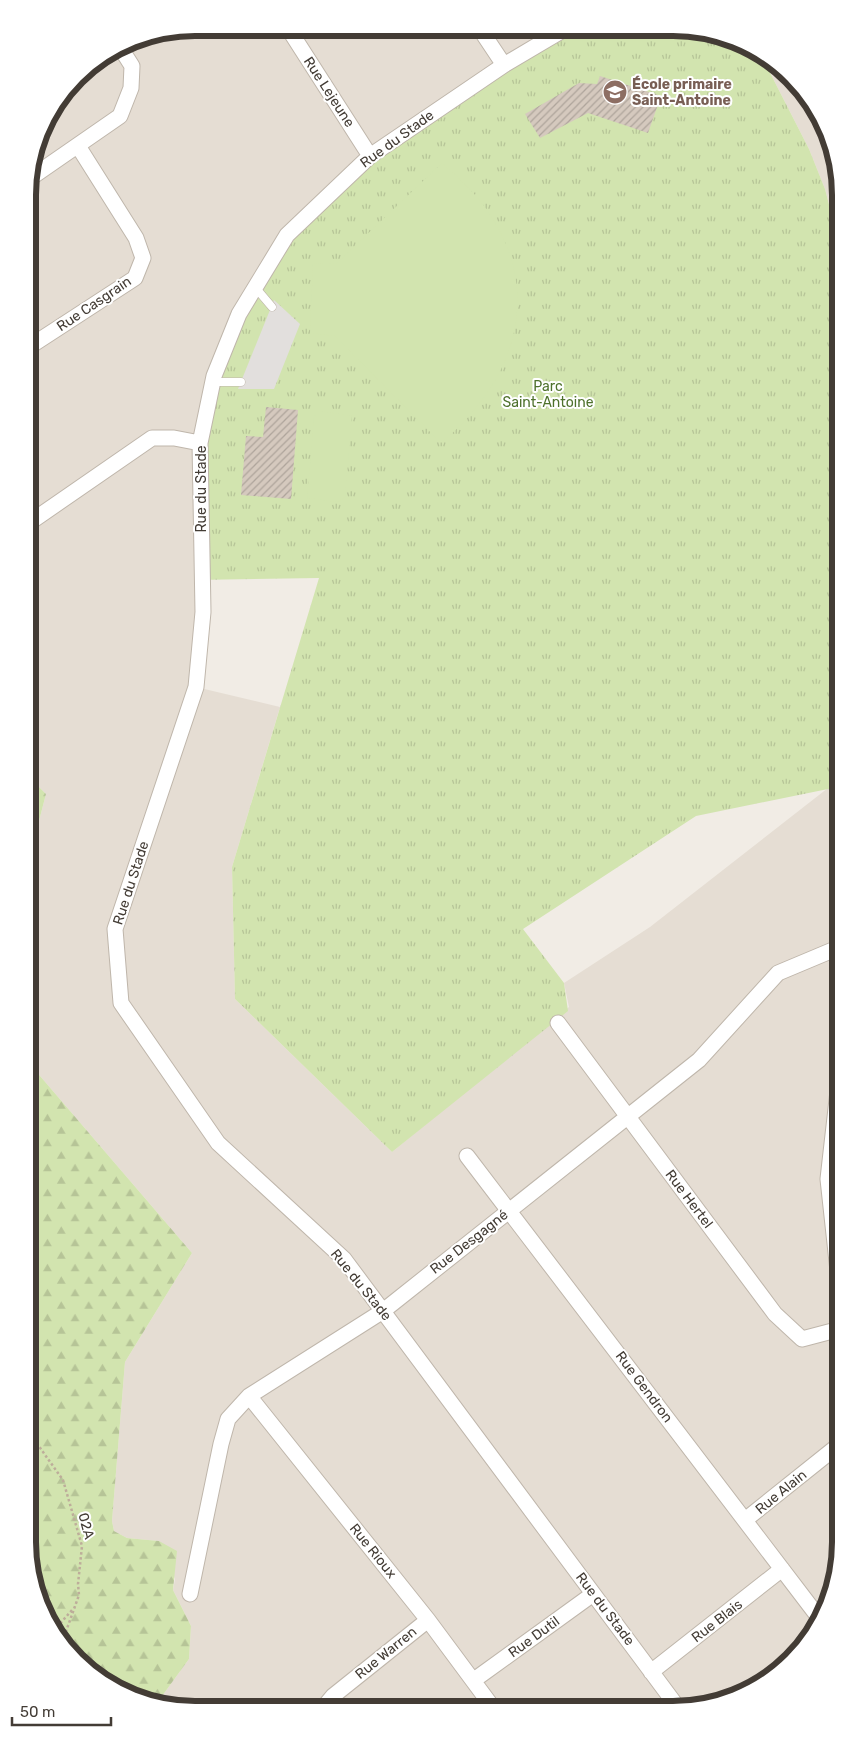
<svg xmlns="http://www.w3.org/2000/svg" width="868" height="1737" viewBox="0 0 868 1737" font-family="Rubik,sans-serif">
<defs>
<pattern id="forest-firs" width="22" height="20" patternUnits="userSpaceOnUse" patternTransform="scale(1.25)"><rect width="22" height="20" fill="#d2e4af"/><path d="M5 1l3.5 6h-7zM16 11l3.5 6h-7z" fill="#b6c497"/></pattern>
<pattern id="park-tufts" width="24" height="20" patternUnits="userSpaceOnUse" patternTransform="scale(1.25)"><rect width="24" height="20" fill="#d2e4af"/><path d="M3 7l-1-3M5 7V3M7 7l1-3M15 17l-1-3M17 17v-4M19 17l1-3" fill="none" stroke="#b6c497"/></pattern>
<pattern id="building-hatch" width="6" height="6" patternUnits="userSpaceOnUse" patternTransform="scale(1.25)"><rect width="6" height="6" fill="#d5c9be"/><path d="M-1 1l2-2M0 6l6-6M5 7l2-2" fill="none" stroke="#aea49b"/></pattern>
</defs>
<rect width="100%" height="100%" fill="#f1ece5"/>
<!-- residential -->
<path fill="#e5ddd3" d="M195,28L563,30L243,293L196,687L280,707L232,867L235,999L392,1152L569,1007L564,983L650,927L828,788L840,794V1553L828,1606L806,1644L766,1681L726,1701L673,1709L173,1708L157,1703L189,1659L191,1626L173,1590L175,1579L159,1541L127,1538L114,1531L112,1521L125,1362L192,1253L28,1062V863L46,794L28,776L29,174L45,121L84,69L131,40Z
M763,59L784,69L832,142L840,195V247L825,189L809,149Z"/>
<!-- forest -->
<path fill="url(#forest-firs)" d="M28,776L46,794L28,863Z
M28,1062L192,1253L125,1362L112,1521L114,1531L127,1538L159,1541L177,1551L173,1590L191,1626L189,1659L157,1703L121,1692L85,1668L36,1595L28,1542Z"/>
<!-- park -->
<path fill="url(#park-tufts)" d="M566,30L705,31L763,59L809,149L825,189L840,247V794L828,789L696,816L523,929L564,983L568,1011L392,1152L235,999L232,867L319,578L194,580L197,445L211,369L323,192Z"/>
<!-- pitch -->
<path fill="#d2e4af" d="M442,163C457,176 472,190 484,206C546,290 516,381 441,443L335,336L310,333L313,263L336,264Z
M320,411L352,416L345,497L338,502L307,498L314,418L316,413Z"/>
<!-- parking -->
<path fill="#e2dfdd" d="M274,300L300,324L274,389H238Z"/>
<!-- building -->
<path fill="url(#building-hatch)" d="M600,76L661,96L648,133L588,113L540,138L525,114L579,83L597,84Z
M266,407L298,410L291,499L241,495L246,436L263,437Z"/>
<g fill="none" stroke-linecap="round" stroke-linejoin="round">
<defs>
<path id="service" d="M255,287L272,307
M213,382H241"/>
<path id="minor" d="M288,28L370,156
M480,29L504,65
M563,30L504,65L370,156L287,235L239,314L214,376L200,443L203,612L196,687L115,929L121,1003L218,1143L344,1259L679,1709
M29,179L120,116L131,88L132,66L120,47
M29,347L135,278L143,258L136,238L78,146
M29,523L152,438H174L200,443
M558,1023L775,1314L802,1339L840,1329
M467,1156L820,1619
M249,1396L428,1620L494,1709
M745,1520L840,1444
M190,1594L221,1444L228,1419L249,1396L383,1311L699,1060L778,973L840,947
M651,1672L782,1569
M474,1680L593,1594
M323,1708L333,1696L428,1620"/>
<path id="tertiary" d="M840,1271L830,1179L840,1091"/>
</defs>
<!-- service casing -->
<use href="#service" stroke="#bfb6ab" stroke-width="9"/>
<!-- minor casing -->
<use href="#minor" stroke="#bfb6ab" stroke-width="17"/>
<!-- tertiary casing -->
<use href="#tertiary" stroke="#bfb6ab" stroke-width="21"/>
<!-- path -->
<path stroke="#bdad9a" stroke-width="2.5" stroke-dasharray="2.5 2.5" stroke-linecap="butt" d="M28,1431L63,1480L82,1546L78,1584L79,1595L64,1637
M57,1627L73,1609"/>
<!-- service -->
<use href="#service" stroke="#fff" stroke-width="8"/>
<!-- minor -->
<use href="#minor" stroke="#fff" stroke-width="15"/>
<!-- tertiary -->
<use href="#tertiary" stroke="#fff" stroke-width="19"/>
</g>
<!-- icons -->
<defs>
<symbol id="school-disc" viewBox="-11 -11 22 22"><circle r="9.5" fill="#8d6e63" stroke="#fff"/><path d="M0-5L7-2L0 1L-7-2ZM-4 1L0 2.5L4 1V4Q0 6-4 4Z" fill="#fff"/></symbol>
</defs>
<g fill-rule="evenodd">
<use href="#school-disc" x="601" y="78" width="28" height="28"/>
</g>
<g text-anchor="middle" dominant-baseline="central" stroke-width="4" stroke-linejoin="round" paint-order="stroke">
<!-- education labels -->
<g font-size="14" font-weight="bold" fill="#785e54" stroke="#fff" text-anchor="start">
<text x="632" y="84">École primaire<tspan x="632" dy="16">Saint-Antoine</tspan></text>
</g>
<!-- street labels -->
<g font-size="14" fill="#433c35" stroke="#fff">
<text transform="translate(329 92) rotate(57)">Rue Lejeune</text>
<text transform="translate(397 139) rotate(-36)">Rue du Stade</text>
<text transform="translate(94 304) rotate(-34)">Rue Casgrain</text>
<text transform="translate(201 489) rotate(-90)">Rue du Stade</text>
<text transform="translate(131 883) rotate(-72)">Rue du Stade</text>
<text transform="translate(689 1199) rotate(53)">Rue Hertel</text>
<text transform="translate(469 1242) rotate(-38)">Rue Desgagné</text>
<text transform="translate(361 1285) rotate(51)">Rue du Stade</text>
<text transform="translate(644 1387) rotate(53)">Rue Gendron</text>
<text transform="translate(781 1492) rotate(-39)">Rue Alain</text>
<text transform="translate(86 1526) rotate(75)">02A</text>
<text transform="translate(373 1551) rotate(51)">Rue Rioux</text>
<text transform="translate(605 1609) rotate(53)">Rue du Stade</text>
<text transform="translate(717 1621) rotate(-38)">Rue Blais</text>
<text transform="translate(534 1637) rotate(-36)">Rue Dutil</text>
<text transform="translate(386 1653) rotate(-39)">Rue Warren</text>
</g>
<!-- park labels -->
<g font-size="14" fill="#4e712c" stroke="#fff">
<text x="548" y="386">Parc<tspan x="548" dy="16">Saint-Antoine</tspan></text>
</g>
</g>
<!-- crop -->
<path d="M0 0H868V1737H0ZM195 36H673A159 159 0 0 1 832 195V1542A159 159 0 0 1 673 1701H195A159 159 0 0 1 36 1542V195A159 159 0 0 1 195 36Z" fill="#fff" fill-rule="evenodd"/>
<path fill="none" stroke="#433c35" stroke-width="6" d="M195 36H673A159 159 0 0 1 832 195V1542A159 159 0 0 1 673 1701H195A159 159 0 0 1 36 1542V195A159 159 0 0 1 195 36Z"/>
<!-- scale -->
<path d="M12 1717v8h99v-8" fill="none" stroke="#433c35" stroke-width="2.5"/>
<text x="20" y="1717" font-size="15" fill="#433c35" stroke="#ffffff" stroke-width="4" paint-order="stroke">50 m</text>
</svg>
